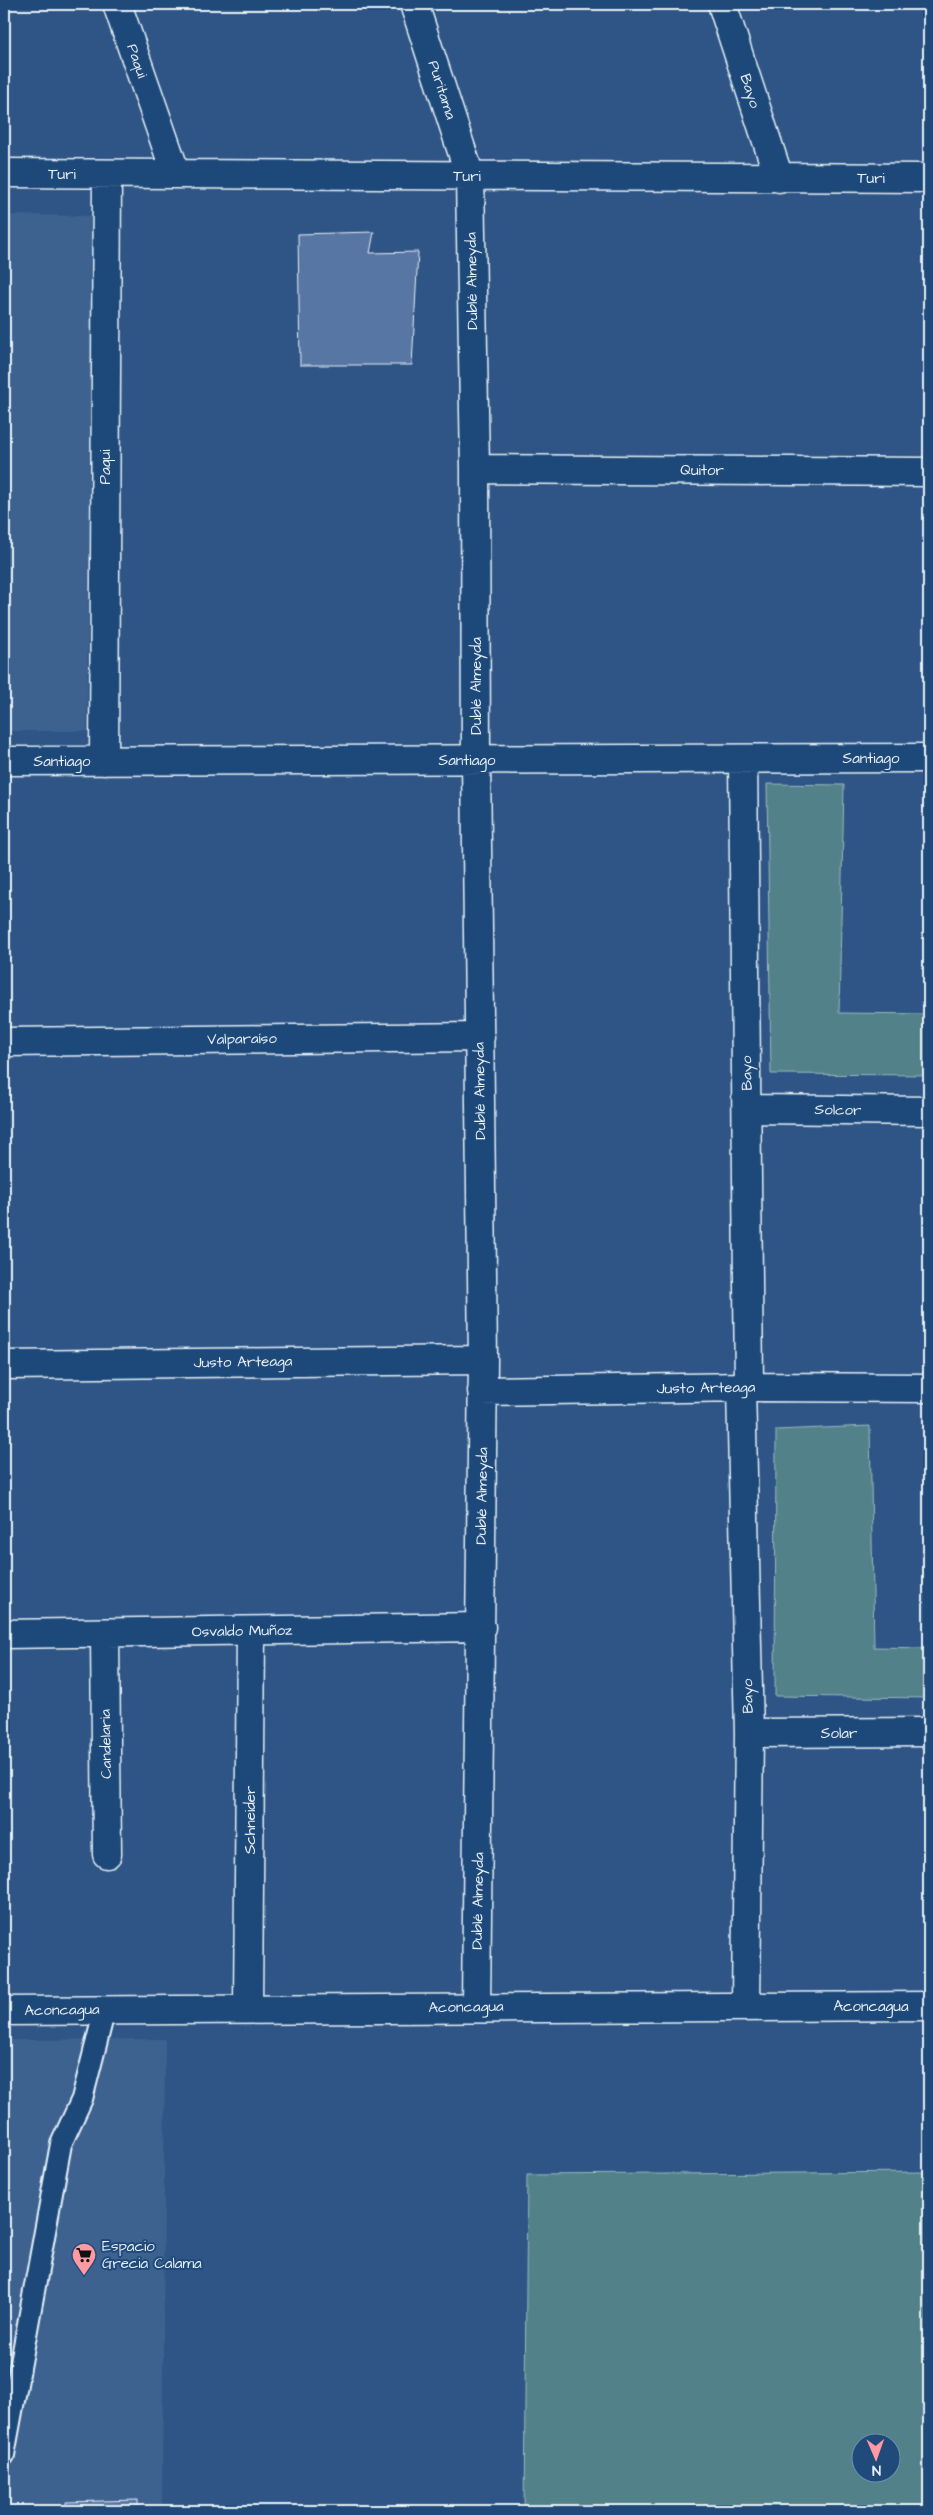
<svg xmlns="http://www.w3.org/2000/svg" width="933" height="2515" viewBox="0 0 933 2515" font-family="'Architects Daughter',sans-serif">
<rect width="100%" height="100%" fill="#2e5585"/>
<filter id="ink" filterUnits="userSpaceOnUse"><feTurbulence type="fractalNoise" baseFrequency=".02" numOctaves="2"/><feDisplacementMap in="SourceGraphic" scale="10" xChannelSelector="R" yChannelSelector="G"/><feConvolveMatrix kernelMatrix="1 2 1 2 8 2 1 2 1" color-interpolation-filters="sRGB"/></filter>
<g filter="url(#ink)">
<!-- built -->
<path fill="#3e6290" d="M4,215L92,216L87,731H4Z
M165,2039L162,2511H4V2040Z"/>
<!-- green -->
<path fill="#52818a" stroke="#9db9c1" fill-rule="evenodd" d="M767,784L844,785L839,1013L929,1014V1075L771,1074Z
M870,1426L874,1647L929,1648V1698L775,1696L776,1430Z
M929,2172V2511H524L527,2175ZM860,2442H890V2472H860Z"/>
<!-- building -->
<path fill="#5976a3" stroke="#e8f1f8" d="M374,232L370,253L418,252L412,365H300L298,234Z
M138,2500V2511H67L66,2502Z"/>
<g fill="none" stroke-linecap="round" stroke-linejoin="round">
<defs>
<path id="lane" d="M4,2455L61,2144L82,2099L105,2009"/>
<path id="street" d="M117,4L176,174
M414,4L470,176L475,469L476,760L483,1360L476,2007
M722,4L779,178
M4,173L929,178
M475,469L929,472
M743,759L749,1387
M4,761L929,758
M104,761L107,174
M4,1042L480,1037
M748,1109L929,1111
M4,1365L483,1360
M741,1387L749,1733L746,2005
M482,1391L749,1387L929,1388
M4,1634L481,1627
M105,1635L107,1854
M749,1733L929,1732
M248,2009L251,1631"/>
<path id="secondary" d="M4,2011L929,2006"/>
</defs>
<!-- lane casing -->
<use href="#lane" stroke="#e8f1f8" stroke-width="24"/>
<!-- street casing -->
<use href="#street" stroke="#e8f1f8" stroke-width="31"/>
<!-- secondary casing -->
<use href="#secondary" stroke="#e8f1f8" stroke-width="31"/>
<!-- lane -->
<use href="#lane" stroke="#1f4a7a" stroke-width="20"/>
<!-- street -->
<use href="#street" stroke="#1f4a7a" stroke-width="28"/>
<!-- secondary -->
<use href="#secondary" stroke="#1f4a7a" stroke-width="28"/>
</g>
</g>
<!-- icons -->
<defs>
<symbol id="supermarket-pin" viewBox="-11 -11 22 30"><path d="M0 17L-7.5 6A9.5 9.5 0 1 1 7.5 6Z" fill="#ff9aa2" stroke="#1f4a7a"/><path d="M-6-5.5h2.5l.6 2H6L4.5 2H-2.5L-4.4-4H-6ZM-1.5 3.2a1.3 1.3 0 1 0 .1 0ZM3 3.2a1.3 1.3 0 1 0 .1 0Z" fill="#111"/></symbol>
</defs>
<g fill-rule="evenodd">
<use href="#supermarket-pin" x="70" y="2241" width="28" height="38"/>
</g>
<g text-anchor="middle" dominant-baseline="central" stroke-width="4" stroke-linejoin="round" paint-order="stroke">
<!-- street labels -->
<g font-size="15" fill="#e8f1f8" stroke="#1f4a7a">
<text transform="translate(137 61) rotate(71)">Paqui</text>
<text transform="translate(442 90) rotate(72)">Puritama</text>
<text transform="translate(750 91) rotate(72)">Bayo</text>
<text x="62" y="174">Turi</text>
<text x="467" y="176">Turi</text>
<text x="871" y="178">Turi</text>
<text transform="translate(472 281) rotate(-91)">Dublé Almeyda</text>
<text transform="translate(105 467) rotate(-90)">Paqui</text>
<text x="702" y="470">Quitor</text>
<text transform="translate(476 686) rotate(-90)">Dublé Almeyda</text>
<text x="871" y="758">Santiago</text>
<text x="467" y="760">Santiago</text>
<text x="62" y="761">Santiago</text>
<text transform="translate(242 1039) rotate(-1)">Valparaíso</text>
<text transform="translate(747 1073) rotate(-91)">Bayo</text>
<text transform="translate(480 1091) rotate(-91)">Dublé Almeyda</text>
<text transform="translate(838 1110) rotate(1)">Solcor</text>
<text transform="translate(243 1362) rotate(-1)">Justo Arteaga</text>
<text transform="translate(706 1388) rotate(-1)">Justo Arteaga</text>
<text transform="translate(482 1496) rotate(-89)">Dublé Almeyda</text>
<text transform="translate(242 1631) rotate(-1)">Osvaldo Muñoz</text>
<text transform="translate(748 1696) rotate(-91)">Bayo</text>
<text x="839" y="1733">Solar</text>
<text transform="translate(106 1744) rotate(-91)">Candelaria</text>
<text transform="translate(250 1820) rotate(-90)">Schneider</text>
<text transform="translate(478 1901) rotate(-89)">Dublé Almeyda</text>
<text x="871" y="2006">Aconcagua</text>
<text transform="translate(466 2007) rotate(-1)">Aconcagua</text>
<text transform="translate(62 2010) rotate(-1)">Aconcagua</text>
</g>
<!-- poi labels -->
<g font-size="15" fill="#e8f1f8" stroke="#1f4a7a" text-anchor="start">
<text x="102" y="2246">Espacio<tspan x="102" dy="17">Grecia Calama</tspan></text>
</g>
</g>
<!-- margin -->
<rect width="933" height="2515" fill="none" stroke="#1f4a7a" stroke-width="20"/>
<rect x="10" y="10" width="913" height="2495" fill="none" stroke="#e8f1f8" stroke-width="2" filter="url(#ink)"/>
<!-- north arrow -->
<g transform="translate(876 2458) rotate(178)"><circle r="24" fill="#1f4a7a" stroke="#6f8dac"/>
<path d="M0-4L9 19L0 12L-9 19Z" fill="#ff9aa2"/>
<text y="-8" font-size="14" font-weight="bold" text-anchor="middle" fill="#e8f1f8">N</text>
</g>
</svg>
